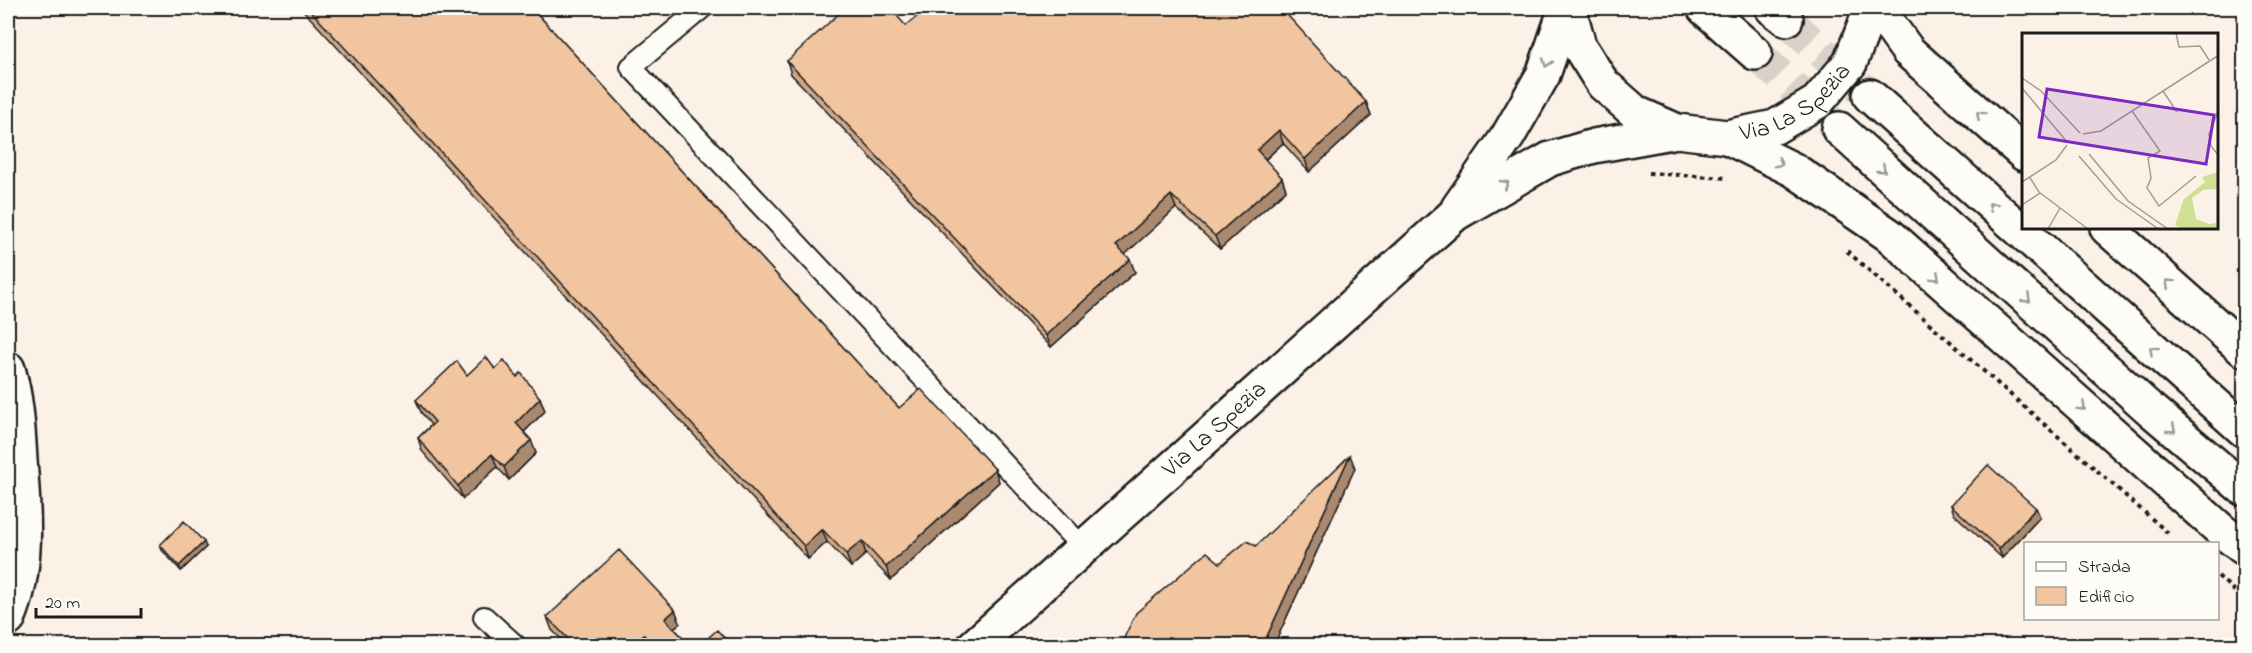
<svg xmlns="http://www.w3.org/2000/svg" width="2252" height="653" viewBox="0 0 2252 653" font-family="'Indie Flower',sans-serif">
<rect width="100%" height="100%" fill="#fbf1e6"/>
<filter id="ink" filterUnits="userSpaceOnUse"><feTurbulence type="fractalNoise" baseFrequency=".0167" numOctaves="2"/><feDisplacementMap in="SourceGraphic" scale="12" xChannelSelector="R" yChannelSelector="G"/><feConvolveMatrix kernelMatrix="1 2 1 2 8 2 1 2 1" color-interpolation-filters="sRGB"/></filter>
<g filter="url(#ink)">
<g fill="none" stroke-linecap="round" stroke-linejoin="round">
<!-- highway-tunnel -->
<path stroke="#dad1c8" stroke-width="33" stroke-dasharray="33 16" stroke-linecap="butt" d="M1786,19L1870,96
M1755,53L1839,129"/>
<defs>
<path id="lane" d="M702,8L631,67L1083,548
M484,617L516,646"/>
<path id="street" d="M8,369C17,401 18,427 20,460C24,511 29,571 8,619"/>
<g id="secondary">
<path d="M1458,208L1508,136L1543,75L1566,8"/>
<path id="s1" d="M974,646L1455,214L1550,159L1594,146L1677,131"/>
</g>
<g id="primary">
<path id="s2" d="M1569,8L1579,46L1603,84L1636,113L1677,131L1727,137L1775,127L1817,102L1850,63L1868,17V8"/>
</g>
<path id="highway" d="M1704,8L1755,53
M1772,8L1786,19
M1877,8L1908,51L2024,154
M1870,96L2244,430
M1839,129L2151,410L2244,489
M1727,137L1794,170L1889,235L2222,531L2244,548
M2107,228L2244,350"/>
</defs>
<!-- lane casing -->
<use href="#lane" stroke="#1c1c1c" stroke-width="24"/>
<!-- street casing -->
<use href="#street" stroke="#1c1c1c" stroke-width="38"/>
<!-- secondary casing -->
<use href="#secondary" stroke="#1c1c1c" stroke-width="38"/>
<!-- primary casing -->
<use href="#primary" stroke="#1c1c1c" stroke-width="38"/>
<!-- highway casing -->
<use href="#highway" stroke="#1c1c1c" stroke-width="38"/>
<!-- path -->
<path stroke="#1c1c1c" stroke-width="4" stroke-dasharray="4.5 4.5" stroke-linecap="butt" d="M1648,173L1727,178
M1847,251L2168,533
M2218,576L2244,600
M931,646L940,637"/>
<!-- lane -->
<use href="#lane" stroke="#fdfcf7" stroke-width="20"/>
<!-- street -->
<use href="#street" stroke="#fdfcf7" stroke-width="33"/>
<!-- secondary -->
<use href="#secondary" stroke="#fdfcf7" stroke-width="33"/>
<!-- primary -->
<use href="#primary" stroke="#fdfcf7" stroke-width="33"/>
<!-- highway -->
<use href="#highway" stroke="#fdfcf7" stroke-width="33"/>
</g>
<!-- wall -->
<path fill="#cfa98a" stroke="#1c1c1c" stroke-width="1.5" d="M301,8H532L899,408L995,469L999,482L891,580L866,554L851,567L827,542L808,559Z
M906,26L1366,102L1371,115L1309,172L1283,143L1265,160L1282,178L1286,190L1220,249L1176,208L1125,254L1135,272L1051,347L791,74L787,61Z
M495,369L517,377L540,398L545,411L524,432L536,453L509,480L497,467L463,499L422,451L418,438L431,425L421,412L416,400L467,375Z
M1355,468L1274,645H1125L1123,640L1220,563L1256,546Z
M1951,505L2036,508L2040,517L2002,558L1954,514Z
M160,545L206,547L181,571L162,550Z
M675,610L680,623L674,628L690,645H567L552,630L547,617Z"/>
<!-- shaded-wall -->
<path fill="#a98a70" stroke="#1c1c1c" stroke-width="1.5" d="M1366,102L1371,115L1309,172L1305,159Z
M1279,130L1283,143L1261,163L1257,150Z
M1282,178L1286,190L1220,249L1215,236Z
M1171,195L1176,208L1120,259L1116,246Z
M1130,259L1135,272L1051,347L1046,335Z
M540,398L545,411L520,436L516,423Z
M531,440L536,453L509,480L504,467Z
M492,454L497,467L463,499L458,486Z
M1350,455L1355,468L1274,645H1263Z
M995,469L999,482L891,580L886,567Z
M2036,508L2040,517L2002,558L1999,549Z
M822,529L827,542L808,559L804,546Z
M862,541L866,554L851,567L846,554Z
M204,542L206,547L181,571L179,566Z
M675,610L680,623L670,631L665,619Z
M644,635L648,645H633Z"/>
<!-- building -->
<path fill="#f1c5a0" stroke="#1c1c1c" stroke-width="1.5" d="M308,8H532L899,408L921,389L995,469L886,567L862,541L846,554L822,529L804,546Z
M845,8H890L906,26L927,8H1281L1366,102L1305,159L1279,130L1257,150L1282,178L1215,236L1171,195L1116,246L1130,259L1046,335L787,61Z
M486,357L495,369L504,360L517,377L521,373L540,398L516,423L531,440L504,467L492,454L458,486L418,438L435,422L416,400L457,361L467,375Z
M1350,455L1263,645H1135L1123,640L1136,613L1207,552L1220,563L1247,541L1256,546Z
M1988,465L2036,508L1999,549L1951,505Z
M184,521L204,542L179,566L160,545Z
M619,550L675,610L665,619L690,645H654L644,635L633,645H574L547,617Z
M717,630L731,645H700Z"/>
<!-- one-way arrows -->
<defs><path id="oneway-chevron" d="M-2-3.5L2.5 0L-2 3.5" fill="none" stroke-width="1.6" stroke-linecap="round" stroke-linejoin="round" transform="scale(1.5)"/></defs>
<g stroke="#989794">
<use href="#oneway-chevron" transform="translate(1547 63) rotate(109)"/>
<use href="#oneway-chevron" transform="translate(1980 115) rotate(-138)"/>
<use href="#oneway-chevron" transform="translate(1779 163) rotate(26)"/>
<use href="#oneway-chevron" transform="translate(1882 169) rotate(42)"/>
<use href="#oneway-chevron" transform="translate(1505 184) rotate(-30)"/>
<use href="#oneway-chevron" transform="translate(1992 206) rotate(-138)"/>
<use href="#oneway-chevron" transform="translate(1936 277) rotate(42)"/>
<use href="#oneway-chevron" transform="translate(2169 283) rotate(-138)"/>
<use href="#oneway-chevron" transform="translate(2027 299) rotate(42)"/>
<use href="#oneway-chevron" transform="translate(2153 350) rotate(-138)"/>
<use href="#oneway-chevron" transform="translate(2082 407) rotate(42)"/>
<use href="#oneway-chevron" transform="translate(2172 429) rotate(41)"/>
</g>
</g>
<g text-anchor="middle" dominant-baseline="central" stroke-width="6" stroke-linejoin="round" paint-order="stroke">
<!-- street labels -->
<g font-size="24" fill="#1c1c1c" stroke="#fdfcf7">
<text stroke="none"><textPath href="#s2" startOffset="302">Via La Spezia</textPath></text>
<text stroke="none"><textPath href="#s1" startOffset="324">Via La Spezia</textPath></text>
</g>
</g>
<!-- overview -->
<g transform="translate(2022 33)">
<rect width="196" height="196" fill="#fbf1e6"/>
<path d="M196,139V156L181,157L170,165L174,186L187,191L194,190L196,196H161L153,192L162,166L183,149L180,144Z" fill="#d0df93"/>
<path fill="none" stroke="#a29c95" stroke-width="1.5" d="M154,0L157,14L178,13L187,27M0,45L19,58L58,100M0,55L45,109M141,58L155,79M197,76L187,101L189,113L197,123M110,78L138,118L126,125L129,145L125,155L137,173L174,143M61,101L79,98L197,22M67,121L106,168L146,196M57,123L94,166L135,195M8,145L17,159L66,196M0,149L34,127L45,112M0,172L18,160M26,196L38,175"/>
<path fill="#7b2cbf" fill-opacity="0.15" stroke="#7b2cbf" stroke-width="3" d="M25,56L192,82L184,131L17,104Z"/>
<rect width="196" height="196" fill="none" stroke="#1c1c1c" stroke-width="3"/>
</g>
<!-- margin -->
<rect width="2252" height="653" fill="none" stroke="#fdfcf7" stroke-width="30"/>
<rect x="15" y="15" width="2222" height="623" fill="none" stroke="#1c1c1c" stroke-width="2" filter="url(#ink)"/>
<!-- legend -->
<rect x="2024" y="542" width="195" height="78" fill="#fdfcf7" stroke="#a3a29f" stroke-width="1.5"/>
<rect x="2036" y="562" width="30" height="9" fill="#fdfcf7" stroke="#a3a29f" stroke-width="1.5"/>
<text x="2078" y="572" font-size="18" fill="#1c1c1c">Strada</text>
<rect x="2036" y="587" width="30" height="18" fill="#f1c5a0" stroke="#a3a29f" stroke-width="1.5"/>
<text x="2078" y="602" font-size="18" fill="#1c1c1c">Edificio</text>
<!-- scale -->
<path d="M36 608v9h105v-9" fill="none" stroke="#1c1c1c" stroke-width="3"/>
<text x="45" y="608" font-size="18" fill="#1c1c1c" stroke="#fdfcf7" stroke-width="4.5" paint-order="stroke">20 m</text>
</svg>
